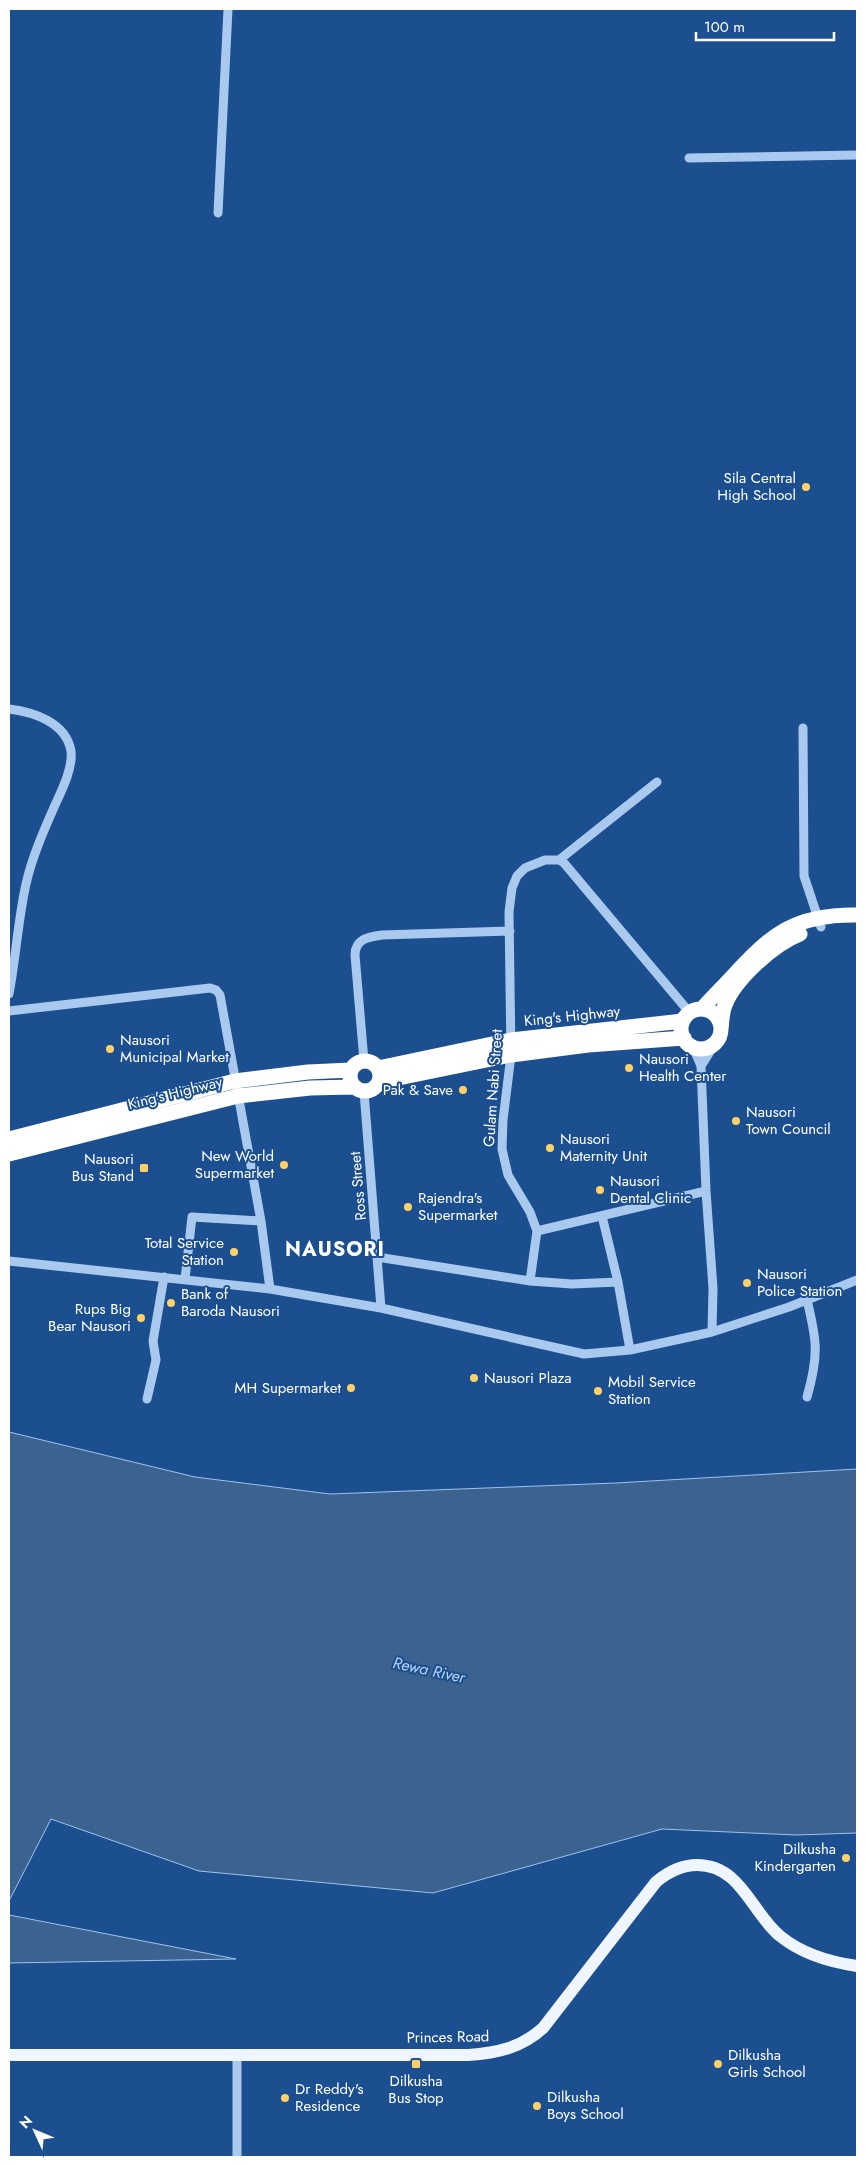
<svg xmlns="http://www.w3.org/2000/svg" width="866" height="2166" viewBox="0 0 866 2166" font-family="Jost,sans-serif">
<rect width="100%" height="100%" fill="#1b4f8f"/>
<!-- water -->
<path fill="#3c6290" stroke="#9cc4f0" d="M9,1432L195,1477L330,1494L616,1483L857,1469V1833L796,1835L662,1829L433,1893L199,1871L51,1819L9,1901Z
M9,1915L236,1959L9,1963Z"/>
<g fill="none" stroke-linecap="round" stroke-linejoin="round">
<!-- minor -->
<path stroke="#a9c9ee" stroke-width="9" d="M689,158L857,155
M218,213L228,9
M9,709C33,712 66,722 71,751C73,768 62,790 55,805C44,830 32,857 26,884C18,920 16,957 9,994
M803,728L804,876L821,927
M559,860L657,782
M9,1011L210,988L216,990L220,995L261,1221L270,1289
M693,1047L701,1066L706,1191L713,1288L712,1332
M364,1061L355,955C355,939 368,937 382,935L510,931
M701,1066L716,1042
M364,1092L381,1308
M602,1216L618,1282L630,1350
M537,1231L706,1191
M377,1257L530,1281L572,1284L618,1282
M9,1261L270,1289L381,1308L584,1354L630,1350L712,1332L789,1307L857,1280
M185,1279L192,1217L261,1221
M530,1281L537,1231L530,1212L508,1175L502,1149L503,1120L511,1055L509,912L512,888L517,876L525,868L545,860H559L564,863L690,1013
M807,1300C817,1341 819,1355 807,1397
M147,1399L156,1360L153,1341L164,1277
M237,2157V2055"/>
<!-- major -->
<path stroke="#f0f6ff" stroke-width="12" d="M9,2055H468C497,2053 521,2048 543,2028L656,1882C668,1872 681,1865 697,1865C741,1865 751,1912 780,1936C802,1954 829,1962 857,1966"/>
<!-- highway -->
<path stroke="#fff" stroke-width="15" d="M702,1009C711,998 721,989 731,978C771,934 795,914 857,915
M681 1029a20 20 0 1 1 40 0a20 20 0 1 1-40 0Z
M721,1029C722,1021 722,1012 725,1005C735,979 774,944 800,934
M350 1076a15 15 0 1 1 30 0a15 15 0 1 1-30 0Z
M378,1068L511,1040L683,1021
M379,1082L511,1055L588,1045L684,1038
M9,1139L235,1081L308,1072L351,1070
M9,1154L238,1096L310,1088L353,1087"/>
</g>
<!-- markers -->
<g fill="#ffd166" stroke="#1b4f8f" stroke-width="2">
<circle cx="806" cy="487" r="5"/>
<circle cx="110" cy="1049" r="5"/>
<circle cx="629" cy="1068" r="5"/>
<circle cx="463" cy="1090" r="5"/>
<circle cx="736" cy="1121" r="5"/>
<circle cx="550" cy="1148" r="5"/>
<circle cx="284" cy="1165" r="5"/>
<rect x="139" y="1163" width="10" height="10" rx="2.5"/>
<circle cx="600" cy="1190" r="5"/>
<circle cx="408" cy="1207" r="5"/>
<circle cx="234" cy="1252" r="5"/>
<circle cx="747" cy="1283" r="5"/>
<circle cx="171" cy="1303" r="5"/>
<circle cx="141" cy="1318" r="5"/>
<circle cx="474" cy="1378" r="5"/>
<circle cx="351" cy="1388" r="5"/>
<circle cx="598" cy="1391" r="5"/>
<circle cx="846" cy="1858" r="5"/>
<rect x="411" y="2059" width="10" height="10" rx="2.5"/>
<circle cx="718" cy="2064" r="5"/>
<circle cx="285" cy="2098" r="5"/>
<circle cx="537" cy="2106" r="5"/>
</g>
<g text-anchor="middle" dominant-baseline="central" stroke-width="4" stroke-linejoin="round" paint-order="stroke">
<!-- poi labels -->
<g font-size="15" fill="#fff" stroke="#1b4f8f" text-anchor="start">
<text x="796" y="478" text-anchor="end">Sila Central<tspan x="796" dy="17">High School</tspan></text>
<text x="120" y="1040">Nausori<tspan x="120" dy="17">Municipal Market</tspan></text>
<text x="639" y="1059">Nausori<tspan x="639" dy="17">Health Center</tspan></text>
<text x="453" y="1090" text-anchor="end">Pak &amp; Save</text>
<text x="746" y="1112">Nausori<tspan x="746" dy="17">Town Council</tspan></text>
<text x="560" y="1139">Nausori<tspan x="560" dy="17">Maternity Unit</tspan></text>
<text x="274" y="1156" text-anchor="end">New World<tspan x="274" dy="17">Supermarket</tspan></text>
<text x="134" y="1159" text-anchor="end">Nausori<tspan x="134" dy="17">Bus Stand</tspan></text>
<text x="610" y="1181">Nausori<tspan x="610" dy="17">Dental Clinic</tspan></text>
<text x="418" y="1198">Rajendra's<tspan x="418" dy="17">Supermarket</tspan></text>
<text x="224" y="1243" text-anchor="end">Total Service<tspan x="224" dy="17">Station</tspan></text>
<text x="757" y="1274">Nausori<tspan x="757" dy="17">Police Station</tspan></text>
<text x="181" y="1294">Bank of<tspan x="181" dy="17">Baroda Nausori</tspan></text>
<text x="131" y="1309" text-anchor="end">Rups Big<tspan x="131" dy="17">Bear Nausori</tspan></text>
<text x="484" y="1378">Nausori Plaza</text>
<text x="608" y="1382">Mobil Service<tspan x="608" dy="17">Station</tspan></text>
<text x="341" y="1388" text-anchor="end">MH Supermarket</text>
<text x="836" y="1849" text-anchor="end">Dilkusha<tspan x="836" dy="17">Kindergarten</tspan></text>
<text x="728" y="2055">Dilkusha<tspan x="728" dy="17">Girls School</tspan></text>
<text x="416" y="2081" text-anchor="middle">Dilkusha<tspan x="416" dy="17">Bus Stop</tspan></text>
<text x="295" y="2089">Dr Reddy's<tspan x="295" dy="17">Residence</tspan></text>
<text x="547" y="2097">Dilkusha<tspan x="547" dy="17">Boys School</tspan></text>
</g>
<!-- street labels -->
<g font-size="15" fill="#fff" stroke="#1b4f8f">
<text transform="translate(572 1016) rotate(-6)">King's Highway</text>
<text transform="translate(493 1088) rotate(-86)">Gulam Nabi Street</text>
<text transform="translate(175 1093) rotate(-14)">King's Highway</text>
<text transform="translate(358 1186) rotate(-95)">Ross Street</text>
<text transform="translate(448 2037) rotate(-1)">Princes Road</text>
</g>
<!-- water labels -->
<g font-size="16" font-style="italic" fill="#b5d3f5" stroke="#1b4f8f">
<text transform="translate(429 1670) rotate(12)">Rewa River</text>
</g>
<!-- district labels -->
<g font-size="20" font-weight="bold" letter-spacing="1" fill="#fff" stroke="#1b4f8f">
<text x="335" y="1249">NAUSORI</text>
</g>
</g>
<!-- border -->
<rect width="866" height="2166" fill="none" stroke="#ffffff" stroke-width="20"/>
<!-- north arrow -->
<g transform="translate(35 2131) rotate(314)" stroke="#1b4f8f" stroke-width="4" paint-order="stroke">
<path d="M0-4L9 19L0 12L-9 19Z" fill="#ffffff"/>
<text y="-8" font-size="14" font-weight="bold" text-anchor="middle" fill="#ffffff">N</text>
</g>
<!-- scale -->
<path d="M696 32v8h138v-8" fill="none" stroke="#ffffff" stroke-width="2.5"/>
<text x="704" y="32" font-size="15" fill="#ffffff" stroke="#1b4f8f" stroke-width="4" paint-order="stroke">100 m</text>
</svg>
